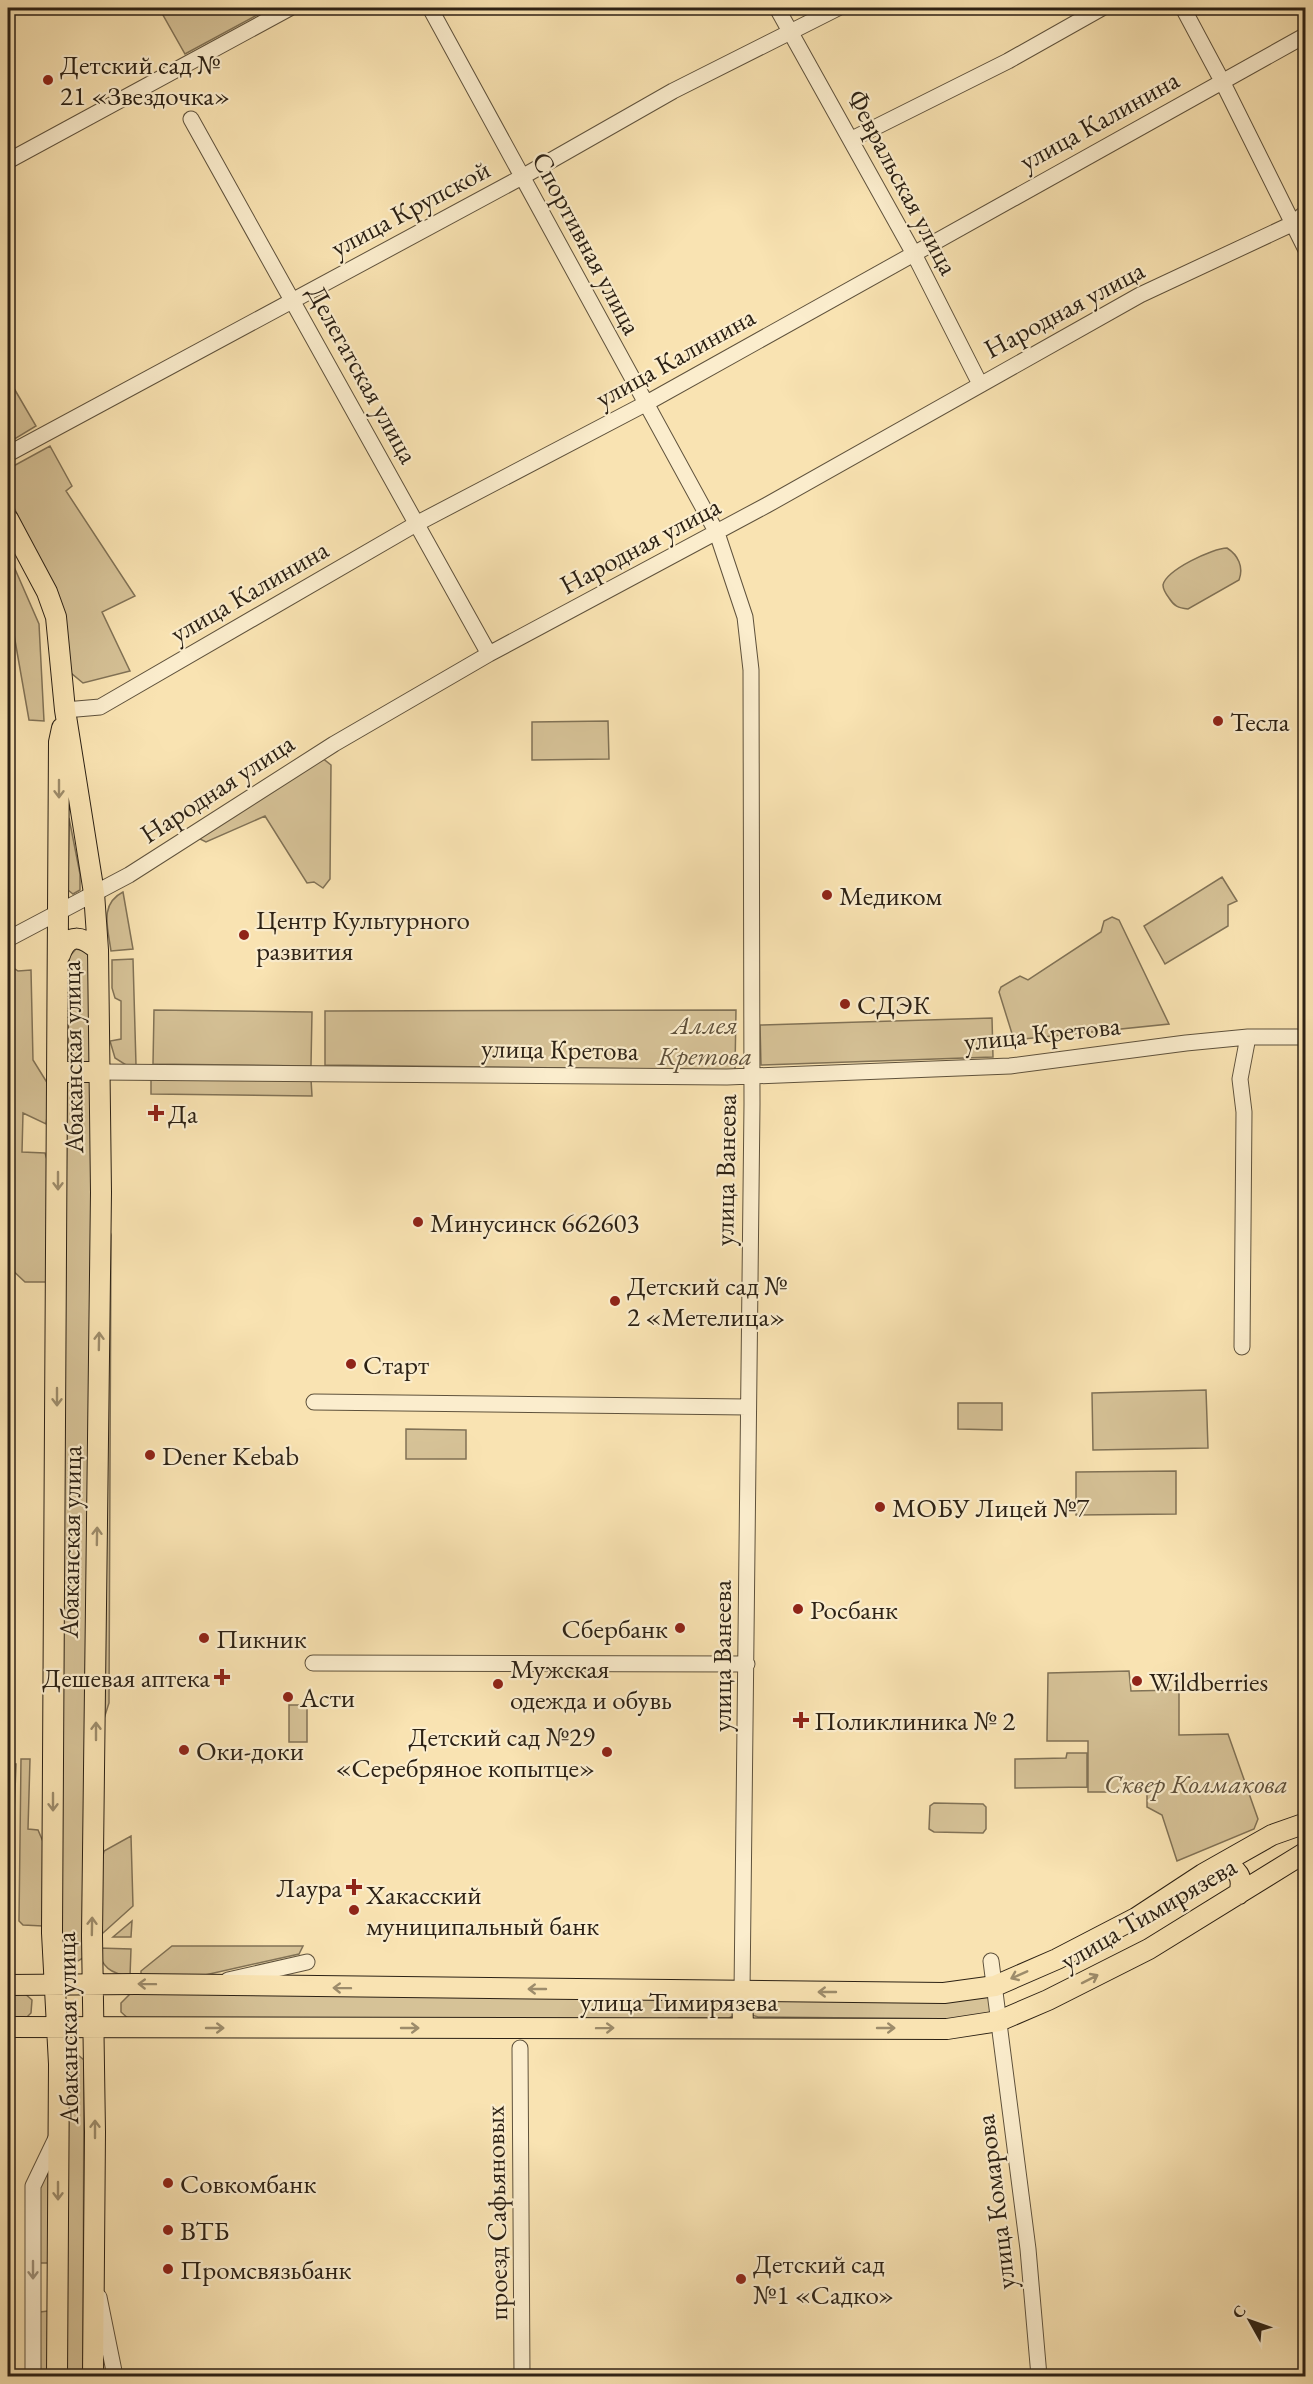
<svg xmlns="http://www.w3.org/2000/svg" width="1313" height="2384" viewBox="0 0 1313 2384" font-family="'EB Garamond',serif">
<rect width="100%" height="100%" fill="#f9e3b2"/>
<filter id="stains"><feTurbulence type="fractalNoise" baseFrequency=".00333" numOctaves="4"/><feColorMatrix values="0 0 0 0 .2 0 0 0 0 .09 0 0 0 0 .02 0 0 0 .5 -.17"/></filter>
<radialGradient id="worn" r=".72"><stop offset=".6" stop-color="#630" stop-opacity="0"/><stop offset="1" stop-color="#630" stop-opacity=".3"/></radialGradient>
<!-- green -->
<path fill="#d6c297" stroke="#817256" stroke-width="1.5" d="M159,8H270L185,54Z
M8,378L36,426L8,443Z
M50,446L72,486L66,491L135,596L102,612L130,671L83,683L71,673L62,609L8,495V469Z
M1227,548C1238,555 1244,567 1239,580L1188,609C1178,608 1174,606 1169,598C1166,594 1163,590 1163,585C1166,570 1213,548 1227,548Z
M8,553L39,624L44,721L29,720L13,629L8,630Z
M608,721L609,759L532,760V722Z
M321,757L331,765L330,879L323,888L314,882L307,883L265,816L206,842L200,839L199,836Z
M69,818L80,874V890L73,894L68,890V885Z
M1222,877L1237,901L1228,905V926L1165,964L1144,926Z
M123,892L133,949L111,951C108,928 99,904 123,892Z
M1112,917L1119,920L1169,1024L1014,1040L999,992L1001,987L1020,976L1028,980L1101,932L1104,921Z
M76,949L89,952L93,1059L88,1065H74L68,1059L69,957Z
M133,959L136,1065H126L115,1058L110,1041L121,1039V1001L115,998L112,988V960Z
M8,964L18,971L31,970L33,1060L51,1089L46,1124L23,1113L22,1152L45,1153L51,1173L47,1282H25L8,1266Z
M154,1010L312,1012L311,1066L153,1064Z
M736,1010L735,1070L325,1065V1011Z
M992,1018L993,1057L761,1065L760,1025Z
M151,1077L311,1079L312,1096L151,1094Z
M72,1078L93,1082L83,1958L78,1961L63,1952L60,1925L67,1082Z
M106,1216L111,1235L109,1703L101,1728Z
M1206,1390L1208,1448L1093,1450L1092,1393Z
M958,1403H1002V1430L958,1429Z
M406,1429L466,1430V1459H406Z
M1176,1471V1514L1076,1515V1472Z
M1129,1671L1131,1691L1179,1690V1735L1228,1734L1258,1819L1254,1829L1177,1861L1162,1815L1147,1807V1792H1088V1741H1047L1048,1673Z
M289,1705H307V1742H289Z
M1067,1753H1087V1787L1015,1788V1759L1066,1758Z
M21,1759H30L28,1829L38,1830L44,1844L43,1926L23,1925L19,1921Z
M8,1764H16L10,1923H8Z
M934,1803L983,1804L986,1807V1829L983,1833L934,1832L929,1829L930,1806Z
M131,1836L133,1906L103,1933L99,1932L100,1869L104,1851Z
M132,1921L131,1937H113Z
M172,1946H303L299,1954L205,1975H141V1971Z
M98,1948L131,1949L130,1976C111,1974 101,1967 98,1948Z
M8,1990L22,1991L32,2000L31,2013L25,2019H8Z
M131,1993L730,1998L735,2001V2015L729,2018H680L667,2021H131L121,2012V2003Z
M985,1994L992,1999L994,2006L990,2014L959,2019L758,2017L752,2015L751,2004L755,2000Z
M71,2054L78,2055L84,2060L83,2376H64L65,2059Z
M53,2153L54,2241L48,2263H40L39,2189Z
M48,2311L53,2376H39L40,2312Z"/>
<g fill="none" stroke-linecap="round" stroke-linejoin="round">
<defs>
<path id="minor" d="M430,8L717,533L745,617L751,670L752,1104L742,1992
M777,8L914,254L980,384
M1183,8L1222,81L1306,250
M191,119L489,654
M852,139L1008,61L1102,8
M8,161L290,8
M8,454L522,177L673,91L838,8
M65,710L100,707L416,524L645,404L1306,35
M8,939L129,875L334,744L489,654L767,505L1140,295L1294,223L1306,212
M99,1072L727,1077L1010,1066L1186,1043L1248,1037H1306
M1242,1347L1244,1112L1240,1079L1248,1037
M314,1402L747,1407
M313,1663L747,1664
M991,1961L1028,2249L1039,2376
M228,1980L307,1962
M520,2048L522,2376
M99,2297L115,2376
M33,2376V2186L57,2136"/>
<path id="major" d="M8,519L47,592L56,617L65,710L94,893L98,950L101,1192L92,1936L95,2132L93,2376
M60,955C68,932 82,936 98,950
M58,1072H99
M1221,1864C1238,1868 1244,1877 1239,1894
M8,1985L136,1984L944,1993L995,1986L1057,1959L1136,1918L1203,1874L1272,1835L1306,1823
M742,1992L743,2027
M8,2027L947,2029L999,2021L1048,2000L1149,1949L1306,1852
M57,2376L59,2064L52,1933L59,742L62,728"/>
</defs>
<!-- minor casing -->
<use href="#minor" stroke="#5f523c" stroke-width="17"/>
<!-- major casing -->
<use href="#major" stroke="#2c2114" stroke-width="22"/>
<!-- minor -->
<use href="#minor" stroke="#fbedcd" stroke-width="15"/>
<!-- major -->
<use href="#major" stroke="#f9e3b2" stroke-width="20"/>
</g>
<!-- one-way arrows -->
<defs><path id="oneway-shaft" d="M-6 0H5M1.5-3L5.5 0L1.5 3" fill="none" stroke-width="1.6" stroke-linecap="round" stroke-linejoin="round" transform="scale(1.5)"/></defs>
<g stroke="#9d8c6b">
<use href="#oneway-shaft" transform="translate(59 789) rotate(90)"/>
<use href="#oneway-shaft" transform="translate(58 1181) rotate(90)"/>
<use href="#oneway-shaft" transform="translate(99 1341) rotate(-89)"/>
<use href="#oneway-shaft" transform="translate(57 1397) rotate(90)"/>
<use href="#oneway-shaft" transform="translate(97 1536) rotate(-89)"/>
<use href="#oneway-shaft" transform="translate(96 1731) rotate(-90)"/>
<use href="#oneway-shaft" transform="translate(53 1802) rotate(90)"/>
<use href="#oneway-shaft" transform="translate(92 1926) rotate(-89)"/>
<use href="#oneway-shaft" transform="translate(1019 1975) rotate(156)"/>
<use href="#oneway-shaft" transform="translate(1090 1979) rotate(-27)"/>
<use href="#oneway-shaft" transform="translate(147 1984) rotate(-179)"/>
<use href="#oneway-shaft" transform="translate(342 1988) rotate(-179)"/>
<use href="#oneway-shaft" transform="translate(537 1989) rotate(-180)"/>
<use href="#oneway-shaft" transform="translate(827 1992) rotate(-180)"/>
<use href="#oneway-shaft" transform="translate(215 2028)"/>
<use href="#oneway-shaft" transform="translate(410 2028)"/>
<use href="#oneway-shaft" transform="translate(605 2028) rotate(-1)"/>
<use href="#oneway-shaft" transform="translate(886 2028)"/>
<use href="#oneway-shaft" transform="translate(95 2129) rotate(-90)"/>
<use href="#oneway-shaft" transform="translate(58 2191) rotate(90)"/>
</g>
<use stroke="#9e917a" href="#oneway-shaft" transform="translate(33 2270) rotate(90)"/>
<!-- markers -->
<g fill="#8f2418" stroke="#fbedcd" stroke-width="2">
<circle cx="48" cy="80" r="6"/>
<circle cx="1218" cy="721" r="6"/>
<circle cx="827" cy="895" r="6"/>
<circle cx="244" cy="935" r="6"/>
<circle cx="845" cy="1004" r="6"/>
<path d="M153 1104h6v6h6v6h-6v6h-6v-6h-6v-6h6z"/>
<circle cx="418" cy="1222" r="6"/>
<circle cx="615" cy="1301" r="6"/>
<circle cx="351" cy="1364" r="6"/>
<circle cx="150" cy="1455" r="6"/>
<circle cx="880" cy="1507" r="6"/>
<circle cx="798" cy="1609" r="6"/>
<circle cx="680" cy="1628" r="6"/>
<circle cx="204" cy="1638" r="6"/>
<path d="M219 1668h6v6h6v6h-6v6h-6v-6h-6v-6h6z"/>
<circle cx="1137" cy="1681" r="6"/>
<circle cx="498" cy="1684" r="6"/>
<circle cx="288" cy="1697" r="6"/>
<path d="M798 1711h6v6h6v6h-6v6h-6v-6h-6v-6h6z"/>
<circle cx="184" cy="1750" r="6"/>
<circle cx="607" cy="1752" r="6"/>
<path d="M351 1878h6v6h6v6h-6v6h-6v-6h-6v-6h6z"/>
<circle cx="354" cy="1910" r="6"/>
<circle cx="168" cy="2183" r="6"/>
<circle cx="168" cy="2230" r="6"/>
<circle cx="168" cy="2269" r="6"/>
<circle cx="741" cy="2279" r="6"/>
</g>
<g text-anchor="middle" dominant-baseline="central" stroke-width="4.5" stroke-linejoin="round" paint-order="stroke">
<!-- poi labels -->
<g font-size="27" fill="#2c2114" stroke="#fbedcd" text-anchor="start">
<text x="60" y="64">Детский сад №<tspan x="60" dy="31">21 «Звездочка»</tspan></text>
<text x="1230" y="721">Тесла</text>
<text x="839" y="895">Медиком</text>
<text x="256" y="919">Центр Культурного<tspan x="256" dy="31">развития</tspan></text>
<text x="857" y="1004">СДЭК</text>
<text x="168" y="1113">Да</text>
<text x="430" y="1222">Минусинск 662603</text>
<text x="627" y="1285">Детский сад №<tspan x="627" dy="31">2 «Метелица»</tspan></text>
<text x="363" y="1364">Старт</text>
<text x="162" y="1455">Dener Kebab</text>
<text x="892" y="1507">МОБУ Лицей №7</text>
<text x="810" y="1609">Росбанк</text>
<text x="668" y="1628" text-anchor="end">Сбербанк</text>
<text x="216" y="1638">Пикник</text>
<text x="510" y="1668">Мужская<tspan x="510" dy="31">одежда и обувь</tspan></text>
<text x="210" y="1677" text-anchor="end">Дешевая аптека</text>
<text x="1149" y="1681">Wildberries</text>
<text x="300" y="1697">Асти</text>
<text x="814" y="1720">Поликлиника № 2</text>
<text x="595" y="1736" text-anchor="end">Детский сад №29<tspan x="595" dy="31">«Серебряное копытце»</tspan></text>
<text x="196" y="1750">Оки-доки</text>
<text x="342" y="1887" text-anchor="end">Лаура</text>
<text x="366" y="1894">Хакасский<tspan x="366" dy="31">муниципальный банк</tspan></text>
<text x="180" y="2183">Совкомбанк</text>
<text x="180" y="2230">ВТБ</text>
<text x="753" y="2263">Детский сад<tspan x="753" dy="31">№1 «Cадко»</tspan></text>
<text x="180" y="2269">Промсвязьбанк</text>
</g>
<!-- street labels -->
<g font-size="27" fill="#2c2114" stroke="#fbedcd">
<text transform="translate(1099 120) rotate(-29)">улица Калинина</text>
<text transform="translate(903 182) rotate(62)">Февральская улица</text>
<text transform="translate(410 208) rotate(-28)">улица Крупской</text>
<text transform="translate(587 243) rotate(62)">Спортивная улица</text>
<text transform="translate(1064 309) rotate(-28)">Народная улица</text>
<text transform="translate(675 357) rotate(-29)">улица Калинина</text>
<text transform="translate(363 374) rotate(61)">Делегатская улица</text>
<text transform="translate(640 545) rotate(-28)">Народная улица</text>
<text transform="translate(249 591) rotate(-30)">улица Калинина</text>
<text transform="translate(217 788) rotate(-33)">Народная улица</text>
<text transform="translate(1042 1033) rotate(-6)">улица Кретова</text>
<text transform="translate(560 1049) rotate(1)">улица Кретова</text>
<text transform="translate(72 1057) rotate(-91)">Абаканская улица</text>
<text transform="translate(725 1170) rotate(-89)">улица Ванеева</text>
<text transform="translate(70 1542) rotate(-89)">Абаканская улица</text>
<text transform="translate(721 1656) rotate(-90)">улица Ванеева</text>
<text transform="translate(1148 1913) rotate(-30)">улица Тимирязева</text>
<text x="679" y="2001">улица Тимирязева</text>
<text transform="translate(67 2028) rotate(-91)">Абаканская улица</text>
<text transform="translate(995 2202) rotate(-97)">улица Комарова</text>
<text transform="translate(496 2213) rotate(-91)">проезд Сафьяновых</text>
</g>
<!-- park labels -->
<g font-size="27" font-style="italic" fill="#5f513b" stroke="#fbedcd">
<text x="705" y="1024">Аллея<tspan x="705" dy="31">Кретова</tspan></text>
<text x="1196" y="1783">Сквер Колмакова</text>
</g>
</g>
<!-- margin -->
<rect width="1313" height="2384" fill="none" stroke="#f9e3b2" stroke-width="30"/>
<rect x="9" y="9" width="1295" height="2366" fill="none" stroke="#2c2114" stroke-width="3"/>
<rect x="15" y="15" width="1283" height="2354" fill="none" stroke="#2c2114" stroke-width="1.5"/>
<!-- north arrow -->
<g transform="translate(1250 2321) rotate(310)" stroke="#fbedcd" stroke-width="4.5" paint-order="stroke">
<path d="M0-4.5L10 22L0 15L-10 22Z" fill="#2c2114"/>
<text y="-9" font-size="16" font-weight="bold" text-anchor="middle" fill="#2c2114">С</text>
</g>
<rect width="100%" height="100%" filter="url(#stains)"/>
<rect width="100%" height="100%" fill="url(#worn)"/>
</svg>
